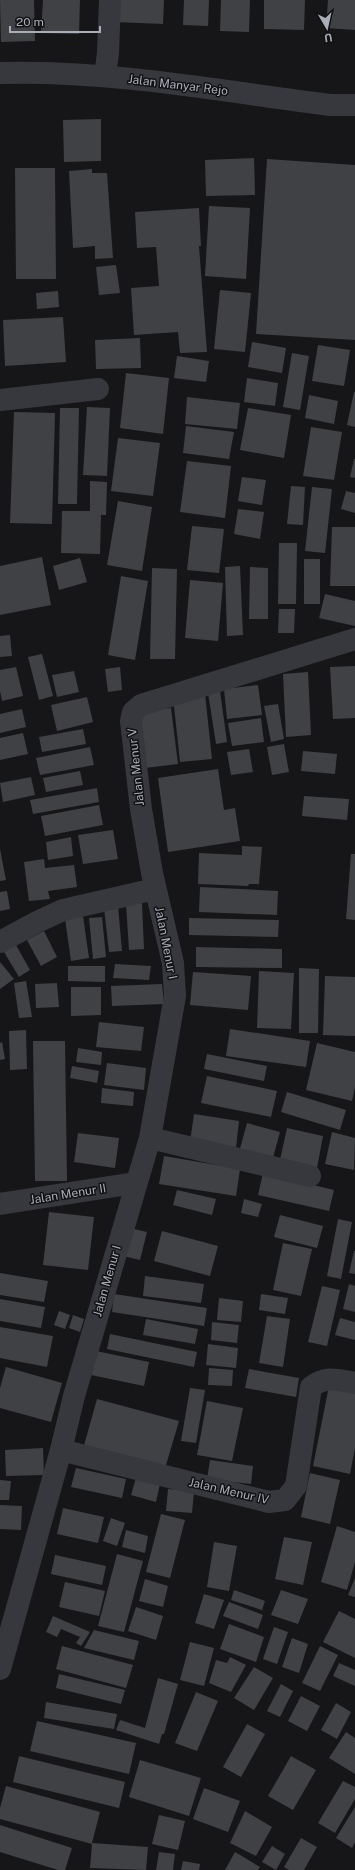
<svg xmlns="http://www.w3.org/2000/svg" width="355" height="1870" viewBox="0 0 355 1870" font-family="'Public Sans',sans-serif">
<rect width="100%" height="100%" fill="#161618"/>
<!-- building -->
<path fill="#404145" d="M0,0H34L35,41L1,42Z
M43,0H80L79,34L41,33Z
M116,0H164L163,24L115,22Z
M184,0H209L208,26L183,25Z
M221,0H250L249,32L220,31Z
M264,0H305L304,30L264,29Z
M328,0H355V30L326,28Z
M101,119V161L64,162L63,120Z
M254,158L255,195L206,196L205,160Z
M267,159L355,165V340L256,334Z
M15,168H55L56,279H16Z
M92,169V173H107L113,258L95,259V246L73,248L69,171Z
M209,206L250,208L246,279L205,276Z
M199,208L201,246H199L207,352L180,353L178,332L134,335L131,288L159,286L156,247L137,248L135,212Z
M116,265L120,293L99,295L96,267Z
M220,290L251,293L245,352L214,349Z
M58,291L59,307L37,309L36,293Z
M63,317L66,362L5,366L3,320Z
M140,338L141,368L96,369L95,340Z
M252,342L286,348L282,373L248,367Z
M318,345L350,350L344,386L312,381Z
M292,353L309,356L300,410L283,407Z
M177,356L209,361L206,382L174,378Z
M126,373L169,378L163,434L120,428Z
M247,378L278,383L275,406L244,402Z
M354,392H355V427L347,425Z
M309,395L338,401L334,424L305,418Z
M187,397L240,403L237,429L185,424Z
M87,407L110,408L107,476L83,475Z
M60,408H79L77,504H58Z
M248,408L291,415L284,458L240,450Z
M14,412L55,413L52,524L10,523Z
M186,426L234,432L229,459L183,453Z
M311,427L342,432L334,480L303,476Z
M118,438L160,443L153,496L111,491Z
M354,459H355V478L350,477Z
M187,461L231,466L225,518L180,512Z
M242,477L266,480L262,505L238,501Z
M90,481L107,482L106,515H101L100,554L61,553L62,511H90Z
M291,486L305,487L303,525L287,524Z
M312,487L332,489L325,553L305,551Z
M346,491L355,493V513L341,509Z
M118,501L152,507L142,571L107,565Z
M238,509L264,512L260,539L234,534Z
M192,526L224,529L219,573L187,570Z
M332,527H355V586H330Z
M279,543H297L296,604H278Z
M42,557L51,605L0,615V566Z
M80,558L87,582L59,590L53,566Z
M304,559H320V604H304Z
M240,566L243,635L227,636L225,567Z
M250,567L268,568V619H249Z
M152,568L177,569L175,659H150Z
M121,576L148,581L135,660L108,655Z
M190,580L223,583L218,641L185,638Z
M325,594L355,601V626L319,618Z
M279,609H295L294,633H278Z
M10,635L12,656L0,657V636Z
M42,654L53,696L39,700L28,657Z
M355,666V718L333,719L330,667Z
M16,667L23,696L2,701L0,691V670Z
M120,667L122,690L108,692L105,669Z
M74,671L79,692L57,697L52,675Z
M308,672L311,735L286,737L283,674Z
M258,685L262,715L227,719L224,689Z
M220,691L227,742L216,744L208,693Z
M205,694L212,759L180,762L173,697Z
M87,697L93,722L57,731L51,705Z
M278,704L284,739L271,742L264,706Z
M171,708L178,764L145,768L138,712Z
M22,709L26,727L0,733V714Z
M261,718L264,742L232,746L228,723Z
M83,729L86,744L42,752L39,737Z
M23,733L28,754L0,760V738Z
M284,744L289,772L272,775L267,747Z
M90,747L94,765L40,775L36,758Z
M249,749L253,772L231,775L227,752Z
M303,751L337,754L335,774L301,771Z
M218,769L224,810L235,808L240,841L168,852L158,778Z
M80,771L83,785L46,792L43,778Z
M31,777L35,795L3,802L0,783Z
M97,788L99,802L33,814L30,800Z
M304,796L349,799L347,820L302,816Z
M99,805L103,825L45,836L41,816Z
M113,830L118,859L83,864L78,835Z
M71,837L73,856L48,860L46,842Z
M242,846L262,847L259,884H249L248,886L198,884L199,853L242,855Z
M0,849L6,880L0,881Z
M351,854H355V920L346,919Z
M44,859L45,868L74,865L77,887L48,891L50,899L29,901L24,862Z
M200,887L278,891L277,915L199,912Z
M7,891L10,909L0,911V892Z
M142,903L144,949L129,950L126,904Z
M118,906L122,951L109,952L104,908Z
M83,916L89,958L71,961L65,919Z
M102,917L106,957L93,959L89,918Z
M189,918L279,920L278,937L189,935Z
M44,931L57,957L41,966L27,940Z
M16,945L30,970L19,977L4,952Z
M196,947L282,949V968L196,967Z
M0,962L14,979L0,989Z
M115,964L151,966L149,980L113,978Z
M68,966H105V982L68,981Z
M299,968L319,969L318,1033H299Z
M259,971L294,973L291,1029L257,1028Z
M193,972L251,976L248,1010L190,1005Z
M325,976L355,977V1036L323,1035Z
M26,981L32,1017L19,1018L14,983Z
M57,983L59,1007L36,1008L35,984Z
M162,984L164,1004L112,1006L111,986Z
M71,987H101V1015L71,1016Z
M99,1022L144,1027L141,1051L96,1047Z
M230,1029L310,1041L306,1067L226,1056Z
M26,1030L27,1069L10,1070L9,1031Z
M33,1041H65L67,1181H35Z
M2,1042L5,1059L0,1060V1043Z
M317,1043L355,1052V1087L352,1101L306,1090Z
M78,1048L102,1052L101,1065L76,1062Z
M207,1054L267,1066L264,1081L204,1069Z
M107,1063L146,1068L144,1090L104,1085Z
M72,1066L99,1071L97,1083L70,1078Z
M207,1076L277,1091L271,1117L201,1103Z
M102,1088L134,1092L133,1106L101,1103Z
M287,1092L346,1110L340,1130L281,1112Z
M194,1114L239,1121L236,1148L190,1142Z
M247,1123L280,1132L271,1165L238,1156Z
M287,1128L323,1136L317,1168L280,1160Z
M332,1132L355,1138L354,1170L325,1164Z
M78,1133L119,1138L115,1168L74,1162Z
M164,1156L240,1169L236,1196L159,1184Z
M263,1173L334,1190L329,1211L258,1195Z
M177,1190L216,1199L212,1215L173,1205Z
M244,1199L262,1204L258,1217L241,1213Z
M49,1212L94,1217L88,1270L43,1265Z
M280,1215L323,1226L317,1248L274,1237Z
M338,1219L352,1222L341,1279L327,1276Z
M130,1228L147,1232L140,1260L123,1256Z
M162,1231L218,1246L210,1276L154,1261Z
M283,1243L312,1249L301,1296L273,1290Z
M354,1251H355V1274L349,1273Z
M0,1273L48,1281L44,1302L0,1295Z
M145,1276L204,1284L201,1303L143,1296Z
M349,1284L355,1286V1312L343,1309Z
M322,1286L340,1290L327,1346L308,1342Z
M114,1294L207,1308L204,1326L112,1312Z
M261,1294L288,1298L285,1314L259,1310Z
M219,1298L243,1301L241,1322L217,1320Z
M0,1299L45,1307L41,1328L0,1321Z
M59,1311L70,1315L65,1329L54,1325Z
M73,1315L84,1319L80,1332L69,1328Z
M267,1316L290,1319L283,1367L259,1363Z
M340,1318L355,1322V1340L335,1335Z
M146,1319L198,1329L195,1344L143,1335Z
M212,1322L239,1325L237,1343L211,1340Z
M0,1327L53,1336L47,1367L0,1358Z
M110,1334L197,1352L194,1367L107,1349Z
M208,1344L238,1348L236,1368L206,1365Z
M96,1351L149,1362L144,1386L91,1375Z
M6,1367L62,1383L51,1422L0,1408V1388Z
M209,1368L233,1370L232,1386L208,1385Z
M249,1369L299,1378L296,1397L245,1388Z
M329,1386L355,1392V1448L350,1474L313,1466Z
M190,1388L205,1390L196,1443L181,1441Z
M97,1399L179,1421L164,1472L83,1449Z
M207,1401L243,1408L232,1461L197,1455Z
M43,1448L44,1475L6,1476L5,1450Z
M210,1460L253,1466L251,1484L207,1479Z
M76,1468L126,1479L122,1498L71,1487Z
M310,1473L340,1480L330,1524L301,1517Z
M136,1478L160,1484L156,1502L131,1495Z
M0,1480L11,1481L9,1500H0Z
M168,1489L194,1491L192,1513L166,1511Z
M0,1505L22,1506L21,1530L0,1529Z
M63,1508L104,1517L98,1543L57,1534Z
M161,1514L185,1520L170,1578L146,1572Z
M111,1518L125,1523L117,1546L103,1541Z
M337,1526L355,1532V1562L347,1590L321,1582Z
M126,1530L148,1536L145,1553L122,1547Z
M284,1537L312,1542L303,1585L275,1579Z
M214,1542L237,1546L229,1591L207,1587Z
M117,1554L143,1561L124,1632L98,1626Z
M55,1555L106,1566L102,1585L51,1574Z
M355,1578V1597L348,1595Z
M145,1579L168,1586L163,1607L139,1601Z
M65,1582L105,1591L99,1616L59,1607Z
M234,1590L265,1601L262,1610L231,1600Z
M281,1590L308,1599L298,1624L271,1615Z
M204,1594L224,1600L214,1629L195,1623Z
M229,1602L263,1615L258,1629L223,1616Z
M136,1607L163,1616L156,1640L128,1631Z
M339,1611L355,1619V1658L323,1642Z
M53,1616L90,1632L81,1646L76,1643L80,1637L61,1629L57,1637L46,1632Z
M229,1624L264,1637L256,1662L220,1649Z
M274,1627L288,1632L277,1664L263,1659Z
M94,1630L139,1641L134,1660L84,1648Z
M292,1638L308,1644L299,1673L282,1667Z
M190,1642L214,1648L204,1686L180,1680Z
M62,1646L133,1665L126,1688L56,1669Z
M320,1646L338,1655L320,1691L302,1683Z
M230,1657L246,1665L231,1692L209,1683L216,1660L227,1663Z
M339,1663L355,1670V1686L333,1676Z
M254,1667L273,1678L254,1710L234,1698Z
M59,1674L125,1690L121,1704L56,1688Z
M158,1678L178,1684L164,1734H162L159,1744L116,1730L120,1720L145,1728Z
M281,1684L293,1691L280,1717L267,1711Z
M196,1692L218,1701L197,1751L175,1743Z
M301,1696L320,1706L307,1731L288,1721Z
M46,1702L117,1714L114,1729L44,1718Z
M336,1703L351,1712L337,1739L321,1730Z
M37,1721L136,1743L129,1774L30,1751Z
M247,1724L265,1734L241,1777L223,1767Z
M346,1732L355,1738V1774L329,1758Z
M19,1756L125,1782L119,1808L13,1782Z
M291,1756L316,1770L293,1810L268,1796Z
M140,1760L201,1778L189,1816L129,1797Z
M343,1781L355,1787V1799L335,1833L318,1823Z
M6,1786L100,1812L92,1843L148,1847L146,1870L90,1868L92,1844L0,1819V1808Z
M204,1788L240,1801L228,1832L193,1819Z
M355,1807V1842L352,1848L336,1838Z
M245,1811L272,1827L256,1856L230,1843Z
M159,1815L185,1821L178,1850L152,1844Z
M0,1825L72,1848L65,1870H58L0,1852Z
M301,1838L317,1847L304,1870H289L284,1867Z
M272,1846L285,1854L276,1870L262,1862Z
M159,1852L175,1854L173,1870H156Z
M235,1852L260,1867L258,1870H225Z
M183,1861L200,1864L199,1870H181Z"/>
<g fill="none" stroke-linecap="round" stroke-linejoin="round">
<!-- street -->
<path stroke="#37383d" stroke-width="22" d="M0,73C110,70 221,91 330,105H355
M105,76L108,53L110,0
M0,400L98,389
M0,942L37,922L63,910L155,889
M150,1138L310,1176
M0,1204L135,1183
M61,1450L269,1502L285,1500L296,1486L311,1387C326,1375 338,1380 355,1383
M0,1669L61,1450L74,1396L150,1138L175,996L173,963L152,873L141,809L131,721L133,712L141,705L355,639"/>
</g>
<g text-anchor="middle" dominant-baseline="central" stroke-width="3" stroke-linejoin="round" paint-order="stroke">
<!-- street labels -->
<g font-size="12" fill="#a8adb8" stroke="#111113">
<text transform="translate(178 85) rotate(7)">Jalan Manyar Rejo</text>
<text transform="translate(136 767) rotate(-96)">Jalan Menur V</text>
<text transform="translate(166 943) rotate(79)">Jalan Menur I</text>
<text transform="translate(68 1194) rotate(-9)">Jalan Menur II</text>
<text transform="translate(107 1281) rotate(-74)">Jalan Menur I</text>
<text transform="translate(229 1491) rotate(13)">Jalan Menur IV</text>
</g>
</g>
<!-- north arrow -->
<g transform="translate(327 28) rotate(171)" stroke="#111113" stroke-width="3" paint-order="stroke">
<path d="M0-3L7 15L0 10L-7 15Z" fill="#a8adb8"/>
<text y="-6" font-size="11" font-weight="bold" text-anchor="middle" fill="#a8adb8">U</text>
</g>
<!-- scale -->
<path d="M10 26v6h90v-6" fill="none" stroke="#a8adb8" stroke-width="2"/>
<text x="16" y="26" font-size="12" fill="#a8adb8" stroke="#111113" stroke-width="3" paint-order="stroke">20 m</text>
</svg>
